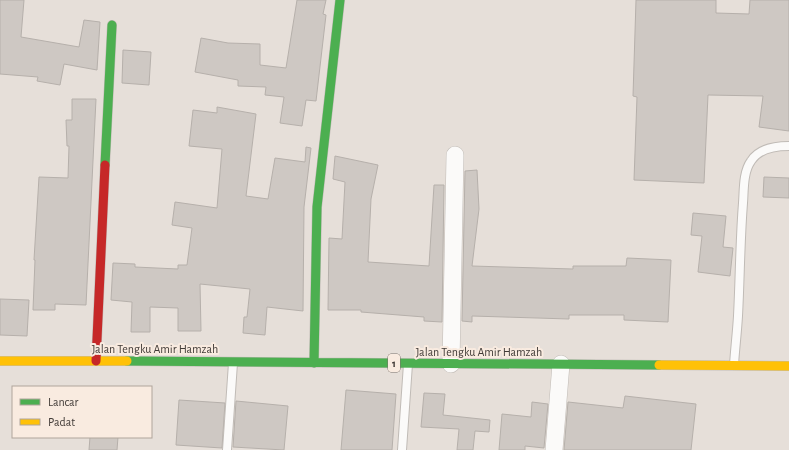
<svg xmlns="http://www.w3.org/2000/svg" width="789" height="450" viewBox="0 0 789 450" font-family="'Alegreya Sans',sans-serif">
<rect width="100%" height="100%" fill="#e6dfd9"/>
<!-- building -->
<path fill="#cec8c3" stroke="#b6b0ab" d="M0,0H24L21,37L79,47L84,20L100,22L97,70L64,64L60,85L37,81L38,77L0,74Z
M297,0H326L323,14L326,15L316,101L306,100L302,126L280,123L284,97L265,95L266,87L238,86V80L195,72L201,38L228,43L260,44V65L286,68Z
M636,0H716V13L749,14L750,0H789V131L759,127L763,96L708,95L704,183L634,180L637,97L633,96Z
M123,50L151,52L149,85L122,83Z
M72,99H96L86,305L55,304V310H33L35,260H34L39,177L68,178L69,146H67L66,120H72Z
M217,107L256,114L246,196L268,199L275,158L305,162L306,147L311,148L304,207L303,311L267,307L265,335L243,333L244,317H247L250,289L200,284L201,331H178V308L150,307V332H131L132,302L111,300L113,263L135,264V267L178,269V265H187L192,228L172,225L175,202L217,208L222,149L189,146L193,110L217,113Z
M335,156L378,165L371,199L368,262L429,266L434,185H444L442,322L424,321V317L361,312V310H328L329,238L342,239L345,182L333,179Z
M477,170L479,209L472,266L573,269V266H626L627,258L671,260L668,322L624,320V315H569V319L472,316V322L462,321L465,171Z
M764,177L789,178V198L763,197Z
M693,213L726,216L723,247L733,248L730,276L698,272L702,236L691,235Z
M0,299L29,300L27,336L0,335Z
M346,390L396,394L392,450H341Z
M424,393L445,394L443,415L490,420L489,432L475,431L473,450H457L459,429L421,427Z
M625,396L696,404L691,450H564L568,402L623,408Z
M179,400L225,403L222,448L176,445Z
M236,401L288,406L284,450L233,447Z
M532,402L548,404L544,448L525,446V450H499L502,414L531,417Z
M90,437H118L117,450H89Z"/>
<g fill="none" stroke-linecap="round" stroke-linejoin="round">
<defs>
<path id="lane" d="M734,365C735,349 737,333 738,316C740,278 740,241 743,203C744,190 743,172 751,161C759,148 775,146 789,146
M227,450L233,363
M402,450L408,364"/>
<path id="street" d="M451,364L455,155
M554,450L561,364"/>
<path id="fast" d="M105,165L112,25
M127,361L659,365
M314,363L317,207L340,0"/>
<path id="slow" d="M0,361H127
M659,365L789,366"/>
<path id="jam" d="M96,361L105,165"/>
</defs>
<!-- lane casing -->
<use href="#lane" stroke="#c0bbb6" stroke-width="10"/>
<!-- street casing -->
<use href="#street" stroke="#c0bbb6" stroke-width="18"/>
<!-- fast casing -->
<use href="#fast" stroke="#c0bbb6" stroke-width="10"/>
<!-- slow casing -->
<use href="#slow" stroke="#c0bbb6" stroke-width="10"/>
<!-- jam casing -->
<use href="#jam" stroke="#c0bbb6" stroke-width="10"/>
<!-- lane -->
<use href="#lane" stroke="#fbfaf9" stroke-width="8"/>
<!-- street -->
<use href="#street" stroke="#fbfaf9" stroke-width="17"/>
<!-- fast -->
<use href="#fast" stroke="#4caf50" stroke-width="9"/>
<!-- slow -->
<use href="#slow" stroke="#ffc107" stroke-width="9"/>
<!-- jam -->
<use href="#jam" stroke="#c62828" stroke-width="9"/>
</g>
<g text-anchor="middle" dominant-baseline="central" stroke-width="4" stroke-linejoin="round" paint-order="stroke">
<!-- shield labels -->
<rect fill="#f9ebe0" stroke="#78706a" stroke-width="1" x="388" y="354" width="12" height="18" rx="3"/>
<g font-size="11" font-weight="bold" fill="#413b37">
<text x="394" y="363">1</text>
</g>
<!-- street labels -->
<g font-size="12" fill="#413b37" stroke="#f9ebe0">
<text x="155" y="349">Jalan Tengku Amir Hamzah</text>
<text x="479" y="352">Jalan Tengku Amir Hamzah</text>
</g>
</g>
<!-- legend -->
<rect x="12" y="386" width="140" height="52" fill="#f9ebe0" stroke="#afa59c"/>
<rect x="20" y="399" width="20" height="6" fill="#4caf50" stroke="#afa59c"/>
<text x="48" y="406" font-size="12" fill="#413b37">Lancar</text>
<rect x="20" y="419" width="20" height="6" fill="#ffc107" stroke="#afa59c"/>
<text x="48" y="426" font-size="12" fill="#413b37">Padat</text>
</svg>
